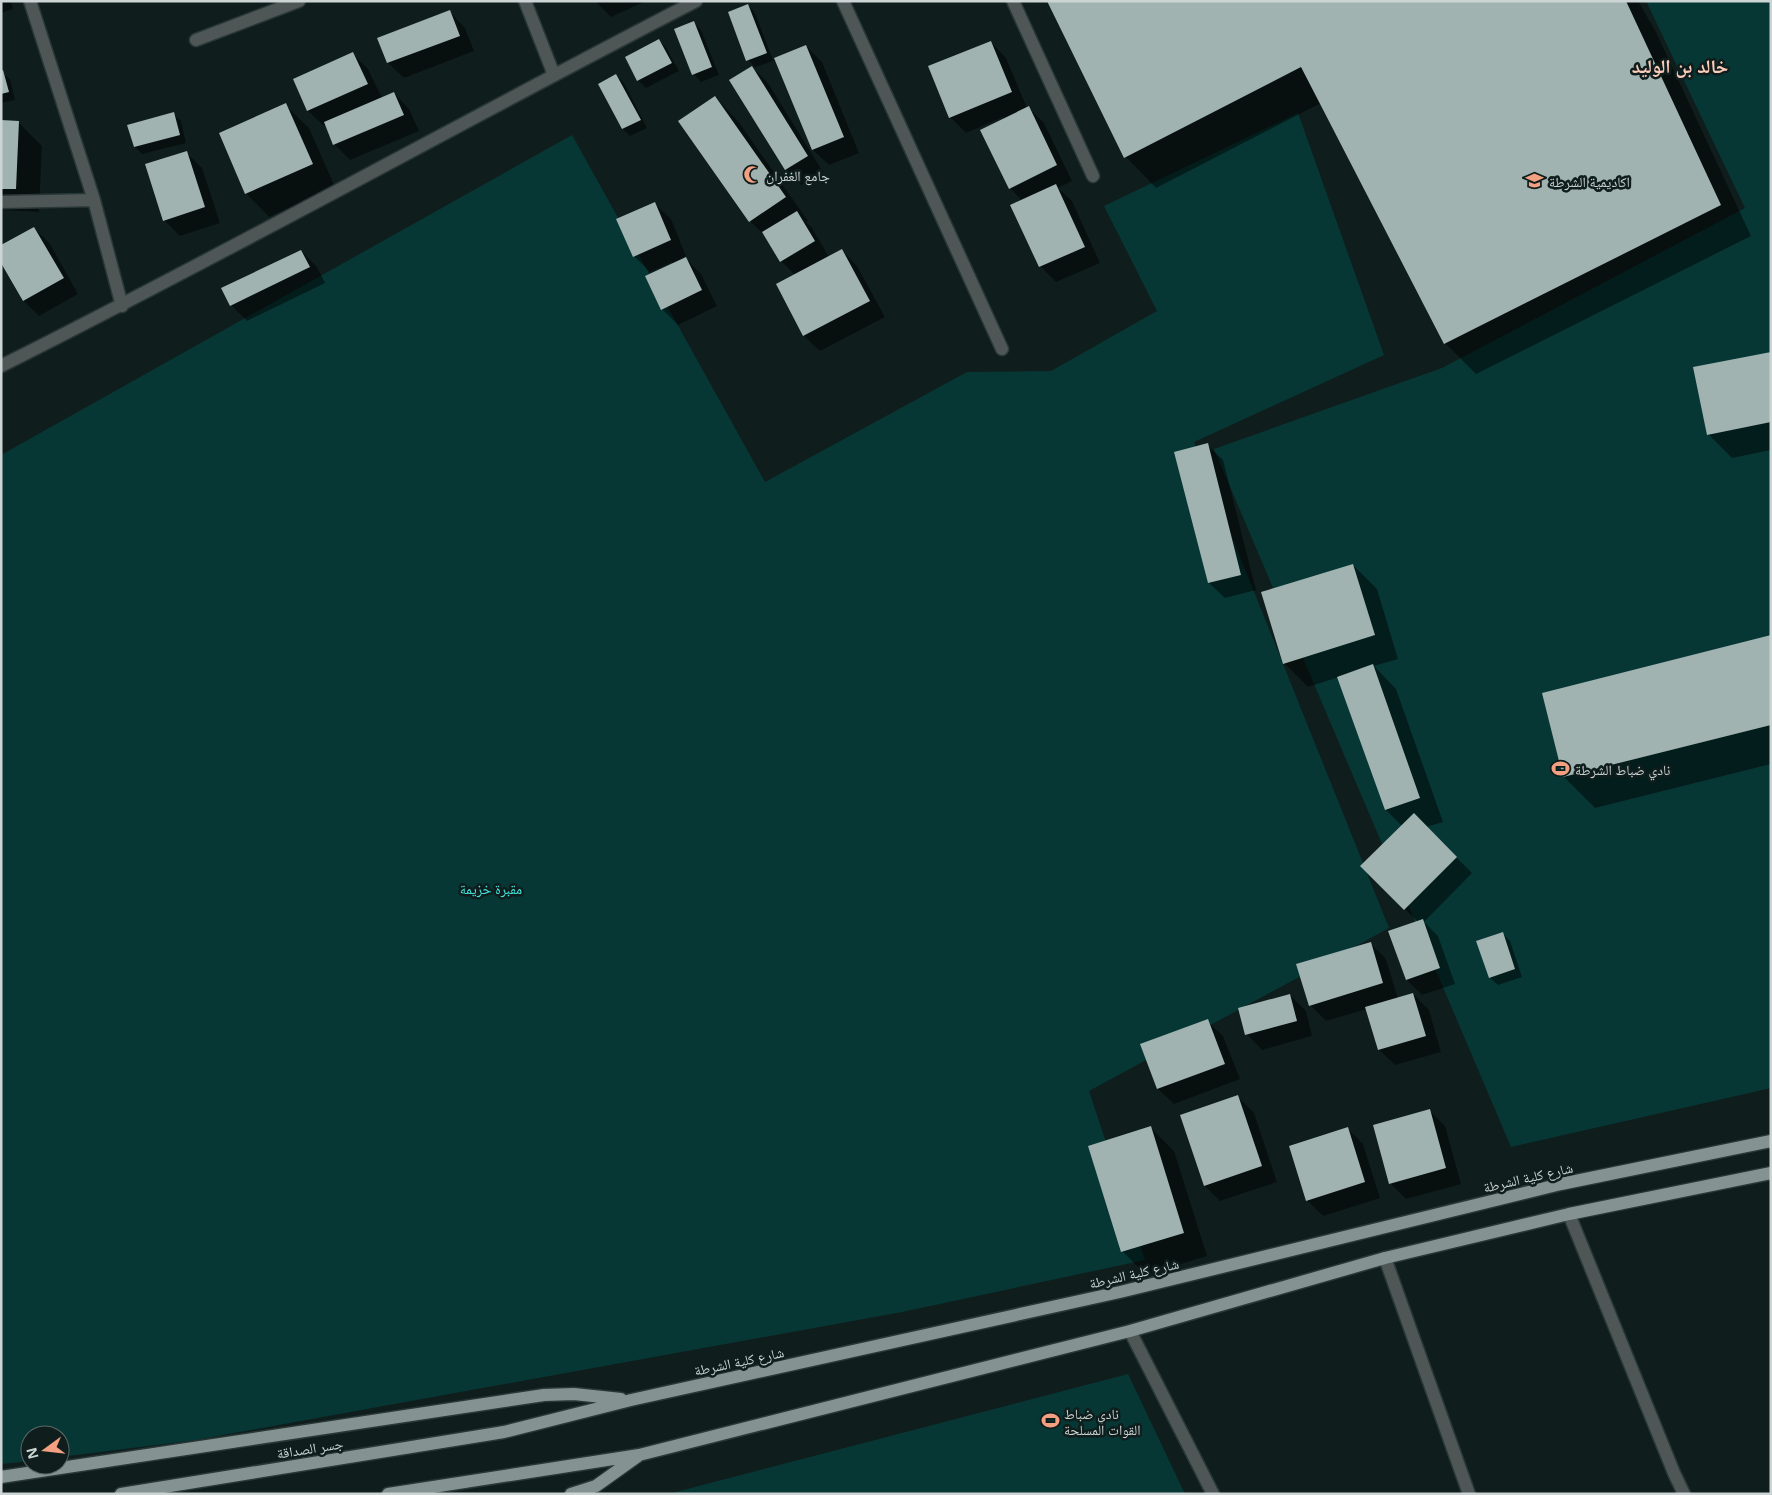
<svg xmlns="http://www.w3.org/2000/svg" width="1772" height="1495" viewBox="0 0 1772 1495" font-family="'Noto Sans','Noto Naskh Arabic',sans-serif">
<rect width="100%" height="100%" fill="#0f1e1d"/>
<!-- green -->
<path fill="#073735" d="M1646,1H1771V1088L1511,1147L1214,449L1442,368L1745,208Z
M1298,113L1384,355L1194,442L1389,928L1089,1091L1145,1260L902,1312L196,1440L60,1457V1435H30V1461L1,1464V455L572,135L765,482L967,372L1051,371L1157,311L1104,206Z
M1128,1374L1185,1494H668Z"/>
<!-- shadow -->
<path fill="#0007" d="M1,1H11L13,9L1,13Z
M595,1H646L611,17Z
M1049,1H1638L1655,30L1751,236L1476,374L1445,343L1321,103L1156,188L1126,157Z
M748,5L755,13L773,60L806,46L822,62L859,153L829,165L813,150L776,60L753,68L768,83L823,172L801,185L786,169L730,80L754,66L748,60Z
M450,12L465,28L474,51L404,78L388,63Z
M693,22L701,30L719,75L701,82L694,74Z
M659,40L666,48L679,71L646,88L638,80L626,57Z
M991,42L1006,58L1027,108L1028,107L1044,123L1072,181L1058,188L1072,201L1100,263L1056,282L1040,266L1022,201L1010,188L1003,117L966,133L950,117Z
M352,53L368,69L382,98L394,93L409,109L419,131L350,160L334,144L326,125L324,126L308,111L294,79Z
M1,72L10,79L15,100L1,103Z
M616,75L624,83L647,128L630,136L623,129L599,84Z
M715,97L738,121L808,221L806,222L812,228L829,257L842,250L857,266L885,317L820,351L804,336L778,284L795,275L781,261L768,239L750,221L680,122Z
M285,105L309,128L335,187L269,217L246,193Z
M173,114L181,121L186,143L142,154L135,147Z
M1,122L19,123L42,146L39,212L1,210Z
M186,152L202,168L220,223L180,236L164,220Z
M655,204L671,219L686,256L684,257L701,274L717,306L678,325L662,309L673,264L672,262L650,272L634,256Z
M34,228L50,244L78,294L39,316L24,301Z
M301,251L317,267L325,283L247,321L231,305Z
M1771,353V450L1732,458L1708,434Z
M1207,445L1223,460L1256,590L1225,598L1209,583Z
M1353,565L1377,589L1398,659L1374,666L1396,689L1443,822L1426,827L1472,873L1424,922L1438,936L1455,984L1422,995L1407,980L1418,922L1362,866L1402,826L1386,810L1339,677L1308,687L1284,663Z
M1771,637V764L1595,808L1564,777Z
M1502,933L1510,941L1522,977L1498,985L1490,978L1478,942Z
M1370,943L1386,959L1398,999L1413,994L1429,1010L1441,1052L1395,1065L1379,1050L1367,1009L1326,1021L1310,1005Z
M1290,995L1306,1011L1312,1036L1262,1050L1247,1034Z
M1207,1021L1223,1036L1240,1079L1174,1104L1158,1089L1142,1045Z
M1238,1097L1254,1113L1277,1182L1220,1201L1205,1186Z
M1430,1111L1445,1126L1461,1184L1406,1199L1390,1183Z
M1151,1128L1174,1151L1207,1256L1146,1275L1122,1251Z
M1347,1128L1363,1144L1380,1198L1323,1216L1308,1201L1290,1147Z"/>
<!-- building -->
<path fill="#a0b3b1" d="M1047,1H1626L1721,205L1444,344L1301,67L1124,158Z
M748,4L767,53L746,61L728,12Z
M450,10L460,36L387,63L377,38Z
M694,21L712,67L692,75L674,29Z
M659,39L672,63L637,81L625,57Z
M991,41L1012,92L949,118L928,66Z
M806,45L844,137L812,150L774,58Z
M353,52L368,84L307,111L293,79Z
M752,66L808,156L785,170L729,80Z
M3,70L9,92L1,94V71Z
M616,74L641,120L622,129L598,84Z
M394,92L404,115L333,145L324,122Z
M715,96L786,197L749,222L678,121Z
M286,103L313,164L245,194L219,133Z
M1029,106L1057,165L1009,189L980,130Z
M174,112L180,135L134,147L127,125Z
M1,120L19,121L16,189H1Z
M187,151L205,207L163,221L145,164Z
M1056,184L1085,247L1039,267L1010,205Z
M655,202L671,240L633,257L616,219Z
M797,211L815,241L780,262L762,232Z
M34,227L64,278L23,301L1,263V245Z
M842,249L870,301L803,336L776,284Z
M301,250L310,267L230,306L221,288Z
M686,257L702,290L661,310L645,276Z
M1771,352V422L1707,435L1693,367Z
M1208,443L1241,575L1208,583L1174,452Z
M1353,564L1375,635L1283,664L1261,592Z
M1771,635V725L1563,777L1542,693Z
M1373,664L1420,798L1385,810L1337,677Z
M1414,813L1457,857L1404,910L1360,866Z
M1423,919L1440,968L1406,980L1388,931Z
M1503,932L1515,969L1489,978L1476,941Z
M1371,942L1383,983L1309,1006L1296,964Z
M1413,993L1426,1036L1378,1050L1365,1007Z
M1290,994L1297,1021L1245,1035L1238,1008Z
M1208,1019L1225,1064L1157,1089L1140,1044Z
M1238,1095L1262,1166L1204,1186L1180,1115Z
M1430,1109L1446,1168L1389,1184L1373,1125Z
M1151,1126L1184,1233L1121,1252L1088,1146Z
M1348,1127L1365,1182L1306,1201L1289,1146Z"/>
<g fill="none" stroke-linecap="round" stroke-linejoin="round">
<defs>
<path id="minor" d="M30,1L94,200L122,306
M525,1L554,75
M843,1L1002,349
M1013,1L1093,176
M196,40L299,1
M1,202L94,200
M1,366C235,249 463,121 696,1
M1569,1214L1674,1473L1684,1494
M1385,1258L1469,1494
M1130,1331L1213,1494"/>
<path id="major" d="M1,1477L544,1395L574,1394L621,1399
M121,1494L504,1432L631,1400L1120,1292L1561,1184L1771,1141
M388,1494L639,1455L1130,1331L1385,1258L1569,1214L1771,1173
M571,1494L596,1486L638,1456"/>
</defs>
<!-- minor casing -->
<use href="#minor" stroke="#293837" stroke-width="15"/>
<!-- major casing -->
<use href="#major" stroke="#293837" stroke-width="15"/>
<!-- minor -->
<use href="#minor" stroke="#4f5756" stroke-width="12"/>
<!-- major -->
<use href="#major" stroke="#849391" stroke-width="12"/>
</g>
<!-- icons -->
<defs>
<symbol id="mosque-bare" viewBox="-9 -9 18 18"><path d="M3.5-4.9A6 6 0 1 0 3.5 4.9A5 5 0 1 1 3.5-4.9Z" fill="#f3a082" stroke="#0f1e1d" stroke-width="2.5" paint-order="stroke"/></symbol>
<symbol id="university-bare" viewBox="-9 -9 18 18"><path d="M0-5L7-2L0 1L-7-2ZM-4 1L0 2.5L4 1V4Q0 6-4 4Z" fill="#f3a082" stroke="#0f1e1d" stroke-width="2.5" paint-order="stroke"/></symbol>
<symbol id="stadium-bare" viewBox="-9 -9 18 18"><path d="M0-5a6.5 5 0 1 0 0 10a6.5 5 0 1 0 0-10ZM-3.5-1.8h7v3.6h-7Z" fill="#f3a082" stroke="#0f1e1d" stroke-width="2.5" paint-order="stroke"/></symbol>
</defs>
<g fill-rule="evenodd">
<use href="#mosque-bare" x="740" y="162" width="25" height="25"/>
<use href="#university-bare" x="1522" y="168" width="25" height="25"/>
<use href="#stadium-bare" x="1548" y="756" width="25" height="25"/>
<use href="#stadium-bare" x="1038" y="1408" width="25" height="25"/>
</g>
<g text-anchor="middle" dominant-baseline="central" stroke-width="5" stroke-linejoin="round" paint-order="stroke">
<!-- poi labels -->
<g font-size="14" fill="#ccd5d4" stroke="#0f1e1d" text-anchor="start">
<text x="766" y="175">جامع الغفران</text>
<text x="1549" y="181">اكاديمية الشرطة</text>
<text x="1575" y="769">نادي ضباط الشرطة</text>
<text x="1064" y="1413">نادي ضباط<tspan x="1064" dy="16">القوات المسلحة</tspan></text>
</g>
<!-- park labels -->
<g font-size="14" fill="#42e9e2" stroke="#0f1e1d">
<text x="491" y="888">مقبرة خزيمة</text>
</g>
<!-- street labels -->
<g font-size="14" fill="#ccd5d4" stroke="#0f1e1d">
<text transform="translate(1528 1177) rotate(-13)">شارع كلية الشرطة</text>
<text transform="translate(1134 1273) rotate(-13)">شارع كلية الشرطة</text>
<text transform="translate(739 1361) rotate(-12)">شارع كلية الشرطة</text>
<text transform="translate(310 1448) rotate(-9)">جسر الصداقة</text>
</g>
<!-- district labels -->
<g font-size="19" font-weight="bold" fill="#fcccbb" stroke="#0f1e1d">
<text x="1680" y="66">خالد بن الوليد</text>
</g>
</g>
<!-- border -->
<rect width="1772" height="1495" fill="none" stroke="#ccd5d4" stroke-width="5"/>
<!-- north arrow -->
<g transform="translate(45 1450) rotate(255)"><circle r="24" fill="#0f1e1d" stroke="#5b6766"/>
<path d="M0-4L9 19L0 12L-9 19Z" fill="#f3a082"/>
<text y="-8" font-size="14" font-weight="bold" text-anchor="middle" fill="#ccd5d4">N</text>
</g>
</svg>
